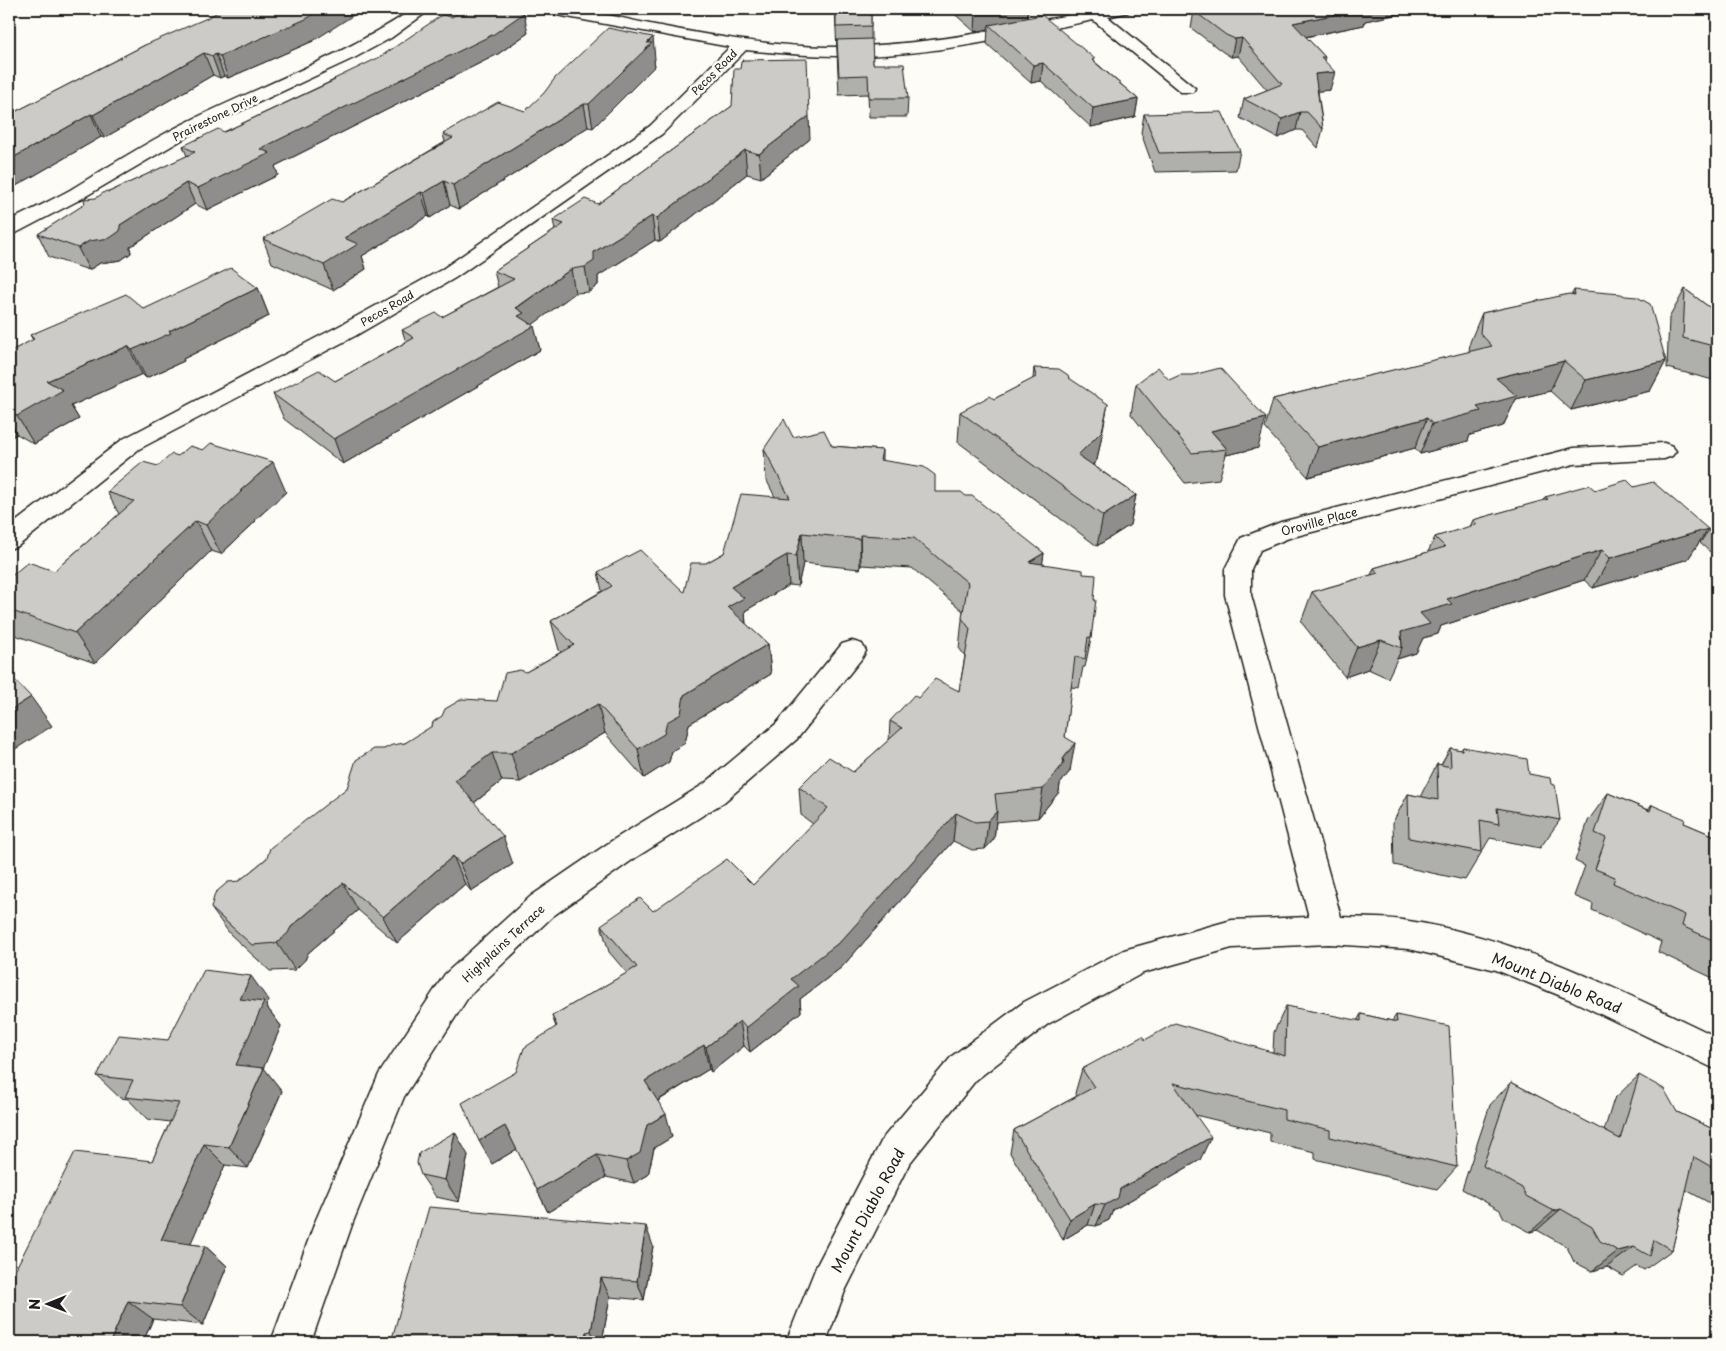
<svg xmlns="http://www.w3.org/2000/svg" width="1726" height="1351" viewBox="0 0 1726 1351" font-family="'Playpen Sans',sans-serif">
<rect width="100%" height="100%" fill="#fdfcf7"/>
<filter id="ink" filterUnits="userSpaceOnUse"><feTurbulence type="fractalNoise" baseFrequency=".02" numOctaves="2"/><feDisplacementMap in="SourceGraphic" scale="10" xChannelSelector="R" yChannelSelector="G"/><feConvolveMatrix kernelMatrix="1 2 1 2 8 2 1 2 1" color-interpolation-filters="sRGB"/></filter>
<g filter="url(#ink)">
<g fill="none" stroke-linecap="round" stroke-linejoin="round">
<defs>
<path id="street" d="M413,9H431L391,38L356,57L197,131L81,199L16,233L9,235V221C29,211 50,201 70,190C108,167 145,143 185,123C262,85 342,57 413,9Z
M543,9C581,6 618,18 655,25C712,36 769,46 827,47C884,47 941,40 997,30C1042,21 1085,9 1131,9L1128,12L1108,17L1195,88L1193,92H1181L1093,20C1017,36 941,54 863,56C824,57 785,54 746,50L662,134L455,278L355,336L139,449L18,546L9,549V527L123,439L339,326L441,270L650,126L730,47L551,14L546,12Z
M1664,443L1672,446L1676,451L1672,456L1664,459L1574,464L1289,538L1260,550L1251,569V595L1341,917C1364,918 1387,917 1409,921C1519,938 1618,990 1717,1037V1070L1571,1000L1496,970L1409,949L1329,944L1232,948L1143,973L1048,1024L976,1080L909,1164L845,1291L826,1342H786L816,1267L883,1138L952,1056L1024,1002L1124,950L1232,920L1309,917L1225,595V569L1241,538L1281,522L1574,448Z
M852,641L862,644L866,651L862,658L797,739L724,802L635,858L553,916L469,996L404,1097L353,1222L311,1342H271L315,1222L379,1074L445,974L531,896L613,840L704,784L777,723L842,644Z"/>
</defs>
<!-- street casing -->
<use href="#street" stroke="#1c1c1c" stroke-width="3"/>
<!-- street -->
<use href="#street" fill="#fdfcf7" fill-rule="evenodd"/>
</g>
<!-- wall -->
<path fill="#afafac" stroke="#1c1c1c" d="M835,9H871V39L873,64L908,98L907,117H869L868,94L839,95Z
M949,9H1028L1027,18L1095,62L1138,99L1135,117L1091,127L1041,81L1031,83L987,44L988,29L975,32Z
M1204,9H1420L1399,14L1365,21L1364,25L1306,37L1325,57L1324,60L1330,90L1318,91L1323,129L1318,148L1302,130H1296L1278,138L1240,118L1244,99L1267,90L1238,56L1231,57L1223,52L1191,28L1194,11Z
M528,33L498,54L275,166L278,175L207,210L195,204L130,247L131,253L121,260L100,263L89,270L49,257L38,234L96,198L187,156L183,146L224,132L334,80V79Z
M313,41L263,63L228,78L224,76L220,78L213,75L104,138L101,137L9,190V115L145,45Z
M655,59L654,61L655,66L593,128L588,127L459,209L450,205L430,218L428,216L362,256L366,269L333,290L272,263L263,239L342,202L445,142L443,134L525,111Z
M732,106L810,139L761,178L747,174L660,242L655,240L598,276V285L589,292L575,293L533,324L540,350L343,464L284,419L273,394L335,381L406,342L402,330L442,317L498,287L494,271L555,230L553,220L598,204Z
M1144,114L1240,151L1236,170L1155,172L1141,133Z
M258,288L269,316L183,359L184,361L146,378L142,374L71,406L79,419L34,444L17,434L9,438V352L33,340L30,335L144,309Z
M1685,289L1717,313V381L1667,368L1669,318Z
M1574,290L1666,361L1650,391L1571,410L1550,391L1516,399L1503,426L1470,435L1468,441L1420,454L1415,448L1308,477L1265,428L1273,399L1469,352L1470,342L1482,313L1572,294Z
M1034,368L1069,378L1102,434L1097,460L1093,465L1136,495L1130,525L1097,546L958,442L960,412L994,399L1033,379Z
M1169,380L1258,448L1226,455L1219,479L1185,483L1131,414L1136,384Z
M793,437L832,446L882,450V461L935,492L1044,553L1042,564L1083,574L1094,600L1091,638L1085,667H1083L1079,688L1071,687L1065,737L1070,771L1060,784L1059,792L1038,818L996,822L994,839L985,849L972,850L953,841L842,967L800,999L801,1012L750,1052L744,1046L711,1072L709,1069L658,1101L672,1137L654,1148L648,1175L634,1183L606,1177L548,1212L517,1149L492,1164L516,1072L556,1027L552,1016L627,973L609,952L601,925L753,885L813,824L801,815L799,787L853,772L889,740L890,721L918,698L959,691L965,656L959,648L963,611L912,568L861,565L860,569L803,563L798,586L789,585L745,611L746,624L768,644L771,674L689,724L685,743L672,751L669,762L644,778L605,733L520,782L502,781L474,803L513,864L471,891L465,884L397,943L358,910L308,953L305,960L295,970L270,971L230,934L211,908L239,881L267,858L347,788L384,749L405,743L497,701L526,672L561,652L559,650L551,621L602,591L598,572L684,592L706,563L724,553L775,497L766,479L764,449Z
M158,466L286,492L255,520L256,521L221,554L211,551L95,663L9,633V578L54,571L119,514L107,492Z
M1634,487L1708,529L1688,559L1593,588L1584,580L1441,626L1438,634L1423,638L1416,653L1397,659L1388,678L1368,669L1345,677L1301,622L1312,592L1371,575L1374,568L1428,552L1435,537L1470,527L1473,520L1543,501L1545,497L1595,490Z
M1717,523V558L1700,543L1713,524Z
M1463,747L1529,774L1560,820L1540,848L1490,838L1465,880L1394,865L1393,822L1408,794L1422,797V793L1437,764L1441,765L1450,748L1461,750Z
M1608,793L1648,810L1652,805L1684,823L1717,837V980L1658,952L1661,942L1592,910L1593,904L1574,896L1585,866L1575,861L1588,821Z
M269,1001L266,1006L281,1026L263,1068L282,1091L248,1168L225,1165L190,1244L205,1246L227,1266L203,1325L153,1319L143,1342H9L152,1161L170,1122L147,1119L128,1099L120,1098L97,1076L168,1040Z
M1286,1006L1357,1021L1361,1014L1392,1021L1396,1015L1457,1167L1437,1189L1315,1159V1152L1270,1142V1133L1195,1115L1200,1160L1113,1210L1109,1220L1096,1226L1088,1225L1063,1240L1010,1153L1014,1130L1077,1096L1075,1093L1082,1069L1273,1052L1274,1032Z
M1639,1075L1677,1112L1717,1131V1207L1686,1190L1672,1250L1644,1270L1637,1266L1623,1276L1607,1267L1592,1271L1574,1262L1567,1247L1537,1230L1530,1232L1504,1218L1500,1210L1462,1189L1490,1105L1511,1082L1604,1131L1614,1099Z
M468,1155L459,1202L436,1197L421,1175Z
M653,1246L644,1300L610,1297L602,1342H391Z
M1717,1254V1283L1712,1280Z"/>
<!-- shaded-wall -->
<path fill="#8f8e8c" stroke="#1c1c1c" d="M323,9H363L313,41L263,63L228,78L220,56Z
M984,9H1028L1027,22L989,25L988,29L975,32L976,10Z
M1362,9H1420L1399,14L1365,21L1364,25L1289,40L1293,23Z
M524,13L528,33L498,54L275,166L278,175L207,210L198,188L260,149Z
M653,37L655,59L654,61L655,66L593,128L589,104Z
M1242,38L1238,56L1231,57L1235,39Z
M204,53L213,75L104,138L93,115Z
M216,54L224,76L220,78L212,56Z
M1043,63L1041,81L1031,83L1033,65Z
M1335,72L1330,90L1310,92L1315,74Z
M1138,99L1135,117L1091,127L1093,108Z
M584,104L588,127L459,209L453,185Z
M1300,112L1296,130L1278,138L1282,119Z
M91,114L101,137L9,190V160Z
M809,116L810,139L761,178L759,154Z
M745,150L747,174L660,242L657,218Z
M444,181L450,205L430,218L424,193Z
M186,183L195,204L130,247L131,253L121,260L100,263L89,270L78,248L89,241L120,225Z
M421,192L428,216L362,256L366,269L333,290L324,265L344,238Z
M652,216L655,240L598,276V285L589,292L585,267L594,252Z
M571,269L575,293L527,329L534,326L540,350L343,464L334,439Z
M258,288L269,316L183,359L184,361L146,378L132,350L169,331Z
M128,346L142,374L71,406L79,419L34,444L17,416L47,381Z
M1564,361L1550,391L1516,399L1503,426L1470,435L1468,441L1420,454L1432,424L1477,407L1496,378Z
M1666,361L1650,391L1571,410L1586,380Z
M1108,404L1097,460L1073,485L1078,455Z
M1266,418L1258,448L1226,455L1227,449L1211,431Z
M1427,418L1415,448L1308,477L1318,447Z
M9,420L17,434L9,438Z
M273,462L286,492L255,520L256,521L221,554L206,525L240,491Z
M1136,495L1130,525L1097,546L1103,516Z
M196,521L211,551L95,663L75,633Z
M1708,529L1688,559L1593,588L1610,558Z
M802,533L803,563L798,586L796,556Z
M860,535L861,565L860,569Z
M1602,550L1584,580L1441,626L1438,634L1423,638L1416,653L1397,659L1402,648L1401,632L1420,613L1447,599Z
M1044,553L1040,583L1029,562Z
M787,555L789,585L745,611L746,628L728,607L731,587Z
M1381,640L1368,669L1345,677L1357,647Z
M768,644L771,674L689,724L685,743L672,751L669,762L644,778L638,749L667,722L684,695Z
M31,697L52,726L9,753V711Z
M598,704L605,733L520,782L511,753Z
M1075,743L1070,771L1060,784L1059,792L1038,818L1043,789L1063,759Z
M492,753L502,781L466,809L455,780Z
M997,811L994,839L985,849L988,821Z
M956,813L953,841L842,967L800,999L801,1012L750,1052L746,1028L791,979Z
M503,836L513,864L471,891L460,864Z
M453,856L465,884L397,943L383,917Z
M343,883L358,910L308,953L305,960L295,970L277,943L291,927Z
M251,976L269,1001L266,1006L281,1026L255,1088L236,1065L240,999Z
M740,1021L744,1046L711,1072L706,1047Z
M704,1045L709,1069L652,1104L645,1081Z
M264,1068L282,1091L248,1168L229,1147Z
M666,1114L672,1137L654,1148L648,1175L634,1183L626,1161L647,1125Z
M505,1126L517,1149L492,1164L479,1141Z
M455,1132L468,1155L459,1202L445,1180Z
M1211,1137L1200,1160L1113,1210L1109,1220L1096,1226L1105,1205L1120,1189Z
M204,1144L225,1165L184,1259L161,1240Z
M597,1155L606,1177L548,1212L537,1190Z
M1095,1204L1088,1225L1063,1240L1070,1219Z
M1561,1209L1537,1230L1530,1232L1554,1211Z
M646,1226L653,1246L644,1300L637,1281Z
M205,1246L227,1266L203,1325L180,1307Z
M1634,1247L1607,1267L1592,1271L1618,1251Z
M601,1278L610,1297L602,1342H597L591,1331Z
M128,1301L153,1319L143,1342H110Z
M586,1332L592,1342H584Z"/>
<!-- building -->
<path fill="#cccbc8" stroke="#1c1c1c" d="M223,9H323L306,19L255,41L220,56L216,54L212,56L204,53L93,115L91,114L9,160V121L12,119L9,118V115L145,45L207,18Z
M464,9H504L524,13L494,34L260,149L270,153L198,188L186,183L120,225V231L110,238L89,241L78,248L38,234L85,204L84,199L96,198L106,191L109,192L195,152L183,146L218,129L224,132L335,80L334,79L380,57L442,15L452,17Z
M836,9H871V26L836,27Z
M1204,9H1362L1293,23L1325,57H1321L1335,72L1315,74L1323,129L1307,112H1300L1282,119L1244,99L1282,84L1242,38L1235,39L1226,35L1194,11Z
M1042,15L1095,59L1092,60L1138,99L1093,108L1043,63L1033,65L989,25Z
M608,28L653,37L647,43H652L589,104H584L453,185L444,181L424,193L421,192L344,238L358,244L324,265L263,239L332,199L342,202L453,138L443,134L498,102L525,111L544,93L555,78Z
M872,39L873,64H904L908,98H869L868,75L839,76L837,40Z
M807,59L809,116L759,154L745,150L657,218L652,216L594,252V261L585,267L571,269L516,308L524,313L518,316L534,326L334,439L273,394L319,370L335,381L414,338L402,330L436,313L442,317L514,279L494,271L564,224L553,220L585,199L598,204L732,106L734,69H740L741,62L743,60Z
M1222,112L1240,151L1159,153L1144,114Z
M231,268L258,288L169,331L171,333L132,350L128,346L47,381L63,390L17,416L9,411V352L34,339L30,335L126,294L144,309Z
M1685,289L1717,313V347L1683,338Z
M1574,290L1621,294L1625,296L1637,297L1650,304L1666,361L1586,380L1564,361L1496,378L1517,396L1477,407L1481,411L1432,424L1427,418L1318,447L1273,399L1492,346L1480,333L1482,313L1569,294L1575,295Z
M1158,367L1169,380L1180,375H1193L1220,368L1266,418L1211,431L1227,449L1192,453L1136,384Z
M1034,368L1059,369L1068,375L1069,378L1108,404L1102,431L1078,455L1136,495L1103,516L960,412L990,396L994,399L1036,377Z
M784,419L793,437L824,430L832,446L882,450L880,460L924,467L935,475V492H961L966,496H972L1044,553L1029,562L1083,570V574L1096,575L1094,600H1096L1091,638L1088,637L1085,659L1075,657L1065,737L1075,743L1063,759L1064,763L1043,789L995,794L997,811L988,821L975,822L956,813L841,941L791,979L799,986L746,1028L740,1021L706,1047L704,1045L645,1081L666,1114L647,1125L640,1153L626,1161L597,1155L537,1190L505,1126L479,1141L462,1103L516,1072L524,1048L557,1026L552,1016L637,967L601,925L640,898L653,911L727,859L753,885L828,808L799,787L829,757L853,772L902,728L890,721L914,695L918,698L935,679L959,691L970,629L962,618L968,583L914,538L860,535V539L802,533L796,556L787,555L731,587L744,598L728,607L768,644L684,695L681,714L667,722L664,734L638,749L598,704L511,753H492L455,780L503,836L460,864L453,856L383,917L343,883L291,927L288,933L277,943L252,945L211,908L215,893L228,882L239,881L267,858L270,848L347,788L356,760L374,749H384L392,745L405,743L432,726L433,722L442,716L445,709L462,699L497,701L505,673L520,670L526,672L574,645L551,621L612,586L598,572L640,550L684,592L691,563H706L724,553L741,494L790,498L764,449Z
M211,443L273,462L240,491H242L206,525L196,521L75,633L9,610V578L28,562L54,571L134,501L107,492L143,462L158,466L172,454L178,456L190,446L203,450Z
M1627,480L1634,487L1653,482L1708,529L1610,558L1602,550L1447,599L1452,604L1420,613L1430,624L1401,632L1402,648L1381,640L1357,647L1312,592L1378,573L1374,568L1445,547L1435,537L1477,524L1473,520L1548,499L1545,497L1589,485L1595,490Z
M1717,523V528L1713,524Z
M9,674L31,697L9,711Z
M1463,747L1527,759L1529,774L1550,778L1551,784L1555,785L1560,820L1497,808L1499,824L1480,820L1482,852L1409,838L1408,794L1438,800L1437,764L1451,767L1450,748L1462,750Z
M1608,793L1650,811L1652,805L1685,819L1684,823L1717,837V942L1682,926L1685,915L1613,883L1615,877L1595,869L1606,838L1595,833Z
M204,970L251,976L240,999L264,1002L236,1065L264,1068L229,1147L204,1144L161,1240L205,1246L180,1307L128,1301L110,1342H9V1282L75,1152L152,1161L179,1103L125,1097L133,1080L97,1076L119,1035L168,1040Z
M1286,1006L1361,1021V1014L1397,1022L1396,1015L1449,1026L1457,1167L1330,1137V1130L1284,1119V1110L1173,1083L1211,1137L1120,1189L1118,1198L1105,1205L1095,1204L1070,1219L1014,1130L1094,1087L1082,1069L1143,1036L1145,1040L1175,1023L1285,1056Z
M1639,1075L1664,1089L1677,1112L1717,1131V1170L1694,1157L1672,1250L1654,1240L1650,1256L1634,1247L1618,1251L1600,1241L1592,1227L1561,1209L1554,1211L1526,1196L1522,1188L1483,1166L1511,1082L1620,1139Z
M455,1132L445,1180L421,1175L417,1163L419,1153Z
M429,1207L646,1226L637,1281L601,1278L591,1331L586,1332L584,1342H391Z
M1077,1335L1097,1342H1076Z"/>
</g>
<g text-anchor="middle" dominant-baseline="central" stroke-width="5" stroke-linejoin="round" paint-order="stroke">
<!-- far-street labels -->
<g font-size="11" fill="#1c1c1c" stroke="#fdfcf7">
<text transform="translate(714 72) rotate(-45)">Pecos Road</text>
<text transform="translate(215 117) rotate(-26)">Prairestone Drive</text>
<text transform="translate(387 308) rotate(-30)">Pecos Road</text>
</g>
<!-- street labels -->
<g font-size="12" fill="#1c1c1c" stroke="#fdfcf7">
<text transform="translate(1319 521) rotate(-15)">Oroville Place</text>
<text transform="translate(503 943) rotate(-43)">Highplains Terrace</text>
</g>
<!-- near-street labels -->
<g font-size="15" fill="#1c1c1c" stroke="#fdfcf7">
<text transform="translate(1557 982) rotate(22)">Mount Diablo Road</text>
<text transform="translate(867 1210) rotate(-62)">Mount Diablo Road</text>
</g>
</g>
<!-- margin -->
<rect width="1726" height="1351" fill="none" stroke="#fdfcf7" stroke-width="30"/>
<rect x="15" y="15" width="1696" height="1321" fill="none" stroke="#1c1c1c" stroke-width="2" filter="url(#ink)"/>
<!-- north arrow -->
<g transform="translate(48 1304) rotate(269)" stroke="#fdfcf7" stroke-width="4" paint-order="stroke">
<path d="M0-4L9 19L0 12L-9 19Z" fill="#1c1c1c"/>
<text y="-8" font-size="14" font-weight="bold" text-anchor="middle" fill="#1c1c1c">N</text>
</g>
</svg>
